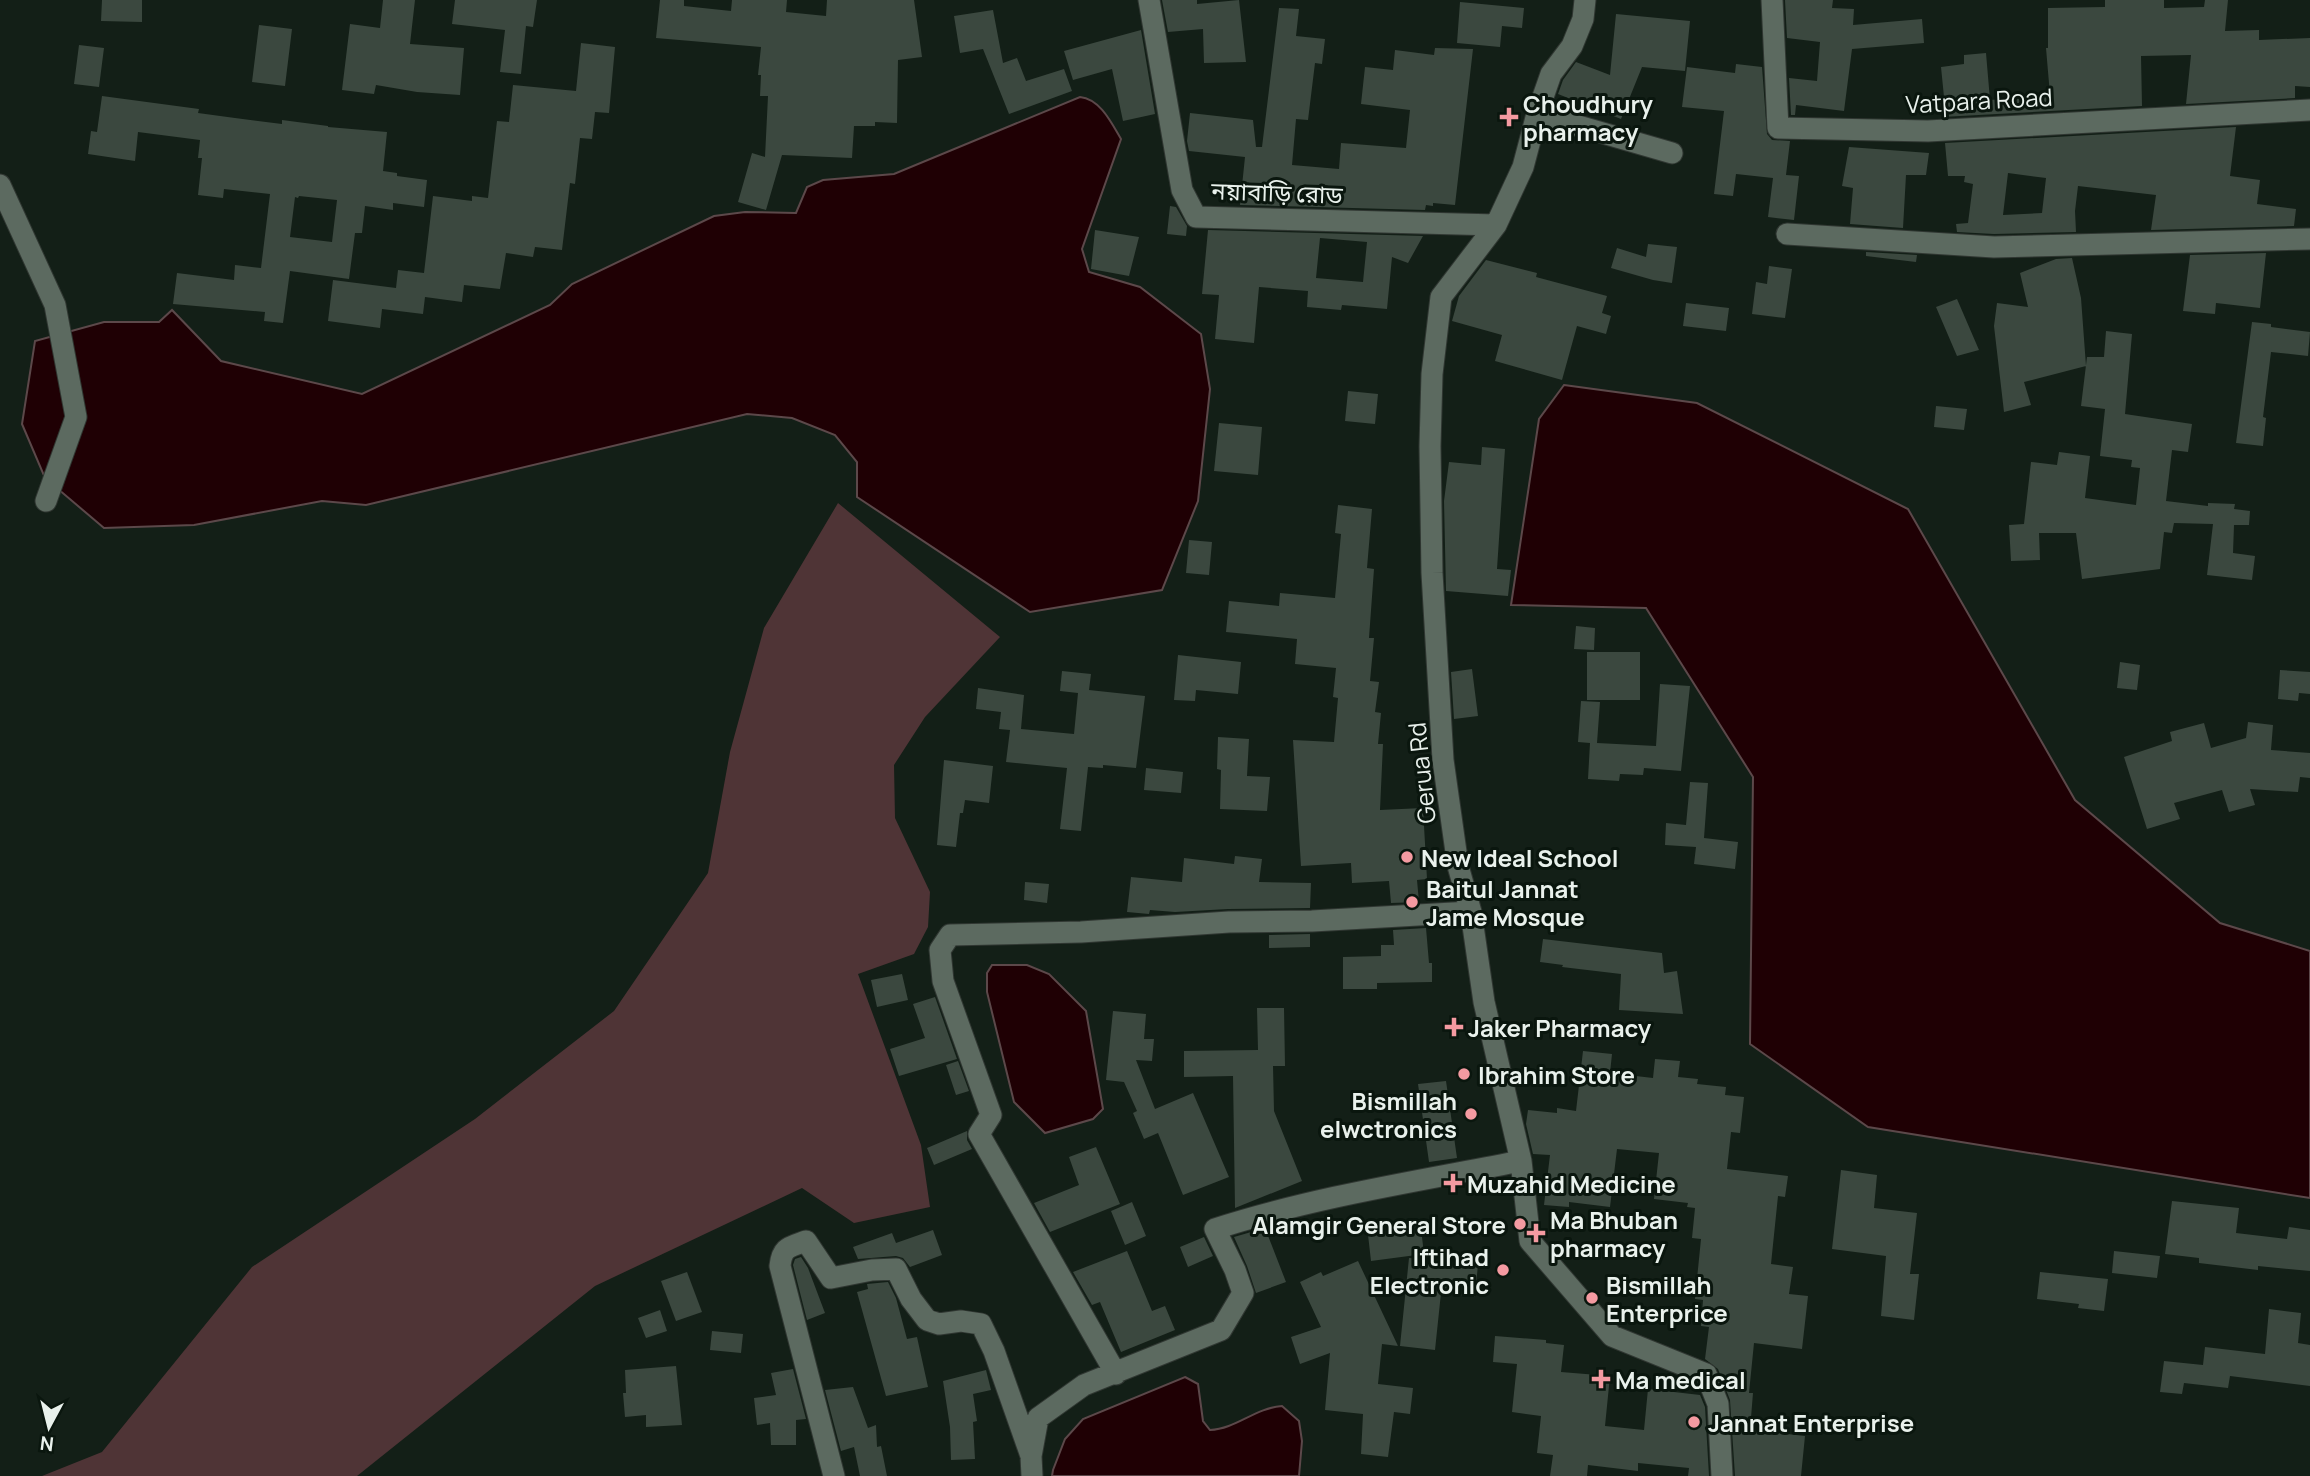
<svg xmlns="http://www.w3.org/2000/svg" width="2310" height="1476" viewBox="0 0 2310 1476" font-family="Manrope,'Noto Sans Bengali',sans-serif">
<rect width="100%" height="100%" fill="#131f17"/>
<!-- green -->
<path fill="#4f3436" d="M838,503L1000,637L925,717L894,765L895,818L930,892L928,927L914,954L858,974L921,1145L930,1207L854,1223L802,1188L595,1286L357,1476H42L102,1452L252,1267L475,1119L614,1011L708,873L730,752L764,628Z"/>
<!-- water -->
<path fill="#1f0004" stroke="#5c484a" stroke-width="2" d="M1080,97C1100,99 1111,122 1121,139L1082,249L1089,272L1140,287L1201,334L1210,389L1198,501L1162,590L1030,612L857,497V462L835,435L792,418L747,414L366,505L322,501L194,525L104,528L45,478L22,424L35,341L104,322H159L172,310L221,361L362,394L550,305L572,284L714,216L745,212L796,213L807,187L823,180L894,174Z
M1564,385L1697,403L1908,509L2075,800L2220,923L2310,951V1198L1868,1127L1750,1044L1753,777L1646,608L1511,605L1539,419Z
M992,965H1027L1049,974L1086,1011L1103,1109L1093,1119L1045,1133L1014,1102L987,992V973Z
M1185,1377L1198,1384L1203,1421L1210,1430C1236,1429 1255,1408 1282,1406L1299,1421L1302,1441L1299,1476H1052L1053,1470L1065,1439L1083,1419Z"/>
<!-- building -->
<path fill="#3b483f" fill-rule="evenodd" d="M102,0H142V22L101,21Z
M383,0H415L410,44L464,48L460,95L417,92L376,85L374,94L342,90L350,24L380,28Z
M455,0H537L533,27L526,26L521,74L500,72L505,30L452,24Z
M660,0H684V6L731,11L732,0H787L786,12L826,16L827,0H914L922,57L898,60L897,123L875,122V126H854L852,158L782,155L766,210L738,202L752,153L765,157L768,96H760L761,75H758L761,47L656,38Z
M1162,0H1197V4L1239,0L1246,62L1204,63L1203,29L1168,32Z
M1785,0H1833L1832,8L1854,9L1853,25L1922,19L1924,43L1852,49L1844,111L1796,105L1795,115H1791L1789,78L1817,81L1820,42L1787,38Z
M2105,0H2164V8L2204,7L2205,0H2228L2225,31L2259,30V40L2310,38V87L2295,86V98L2186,104L2191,55L2141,56L2142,106L1942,117L1940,97H1944L1941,67L1964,64V55L1986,53L1990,100L2050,95L2046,48H2048V8L2105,7Z
M1460,2L1524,8L1522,28L1502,26L1500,47L1457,43Z
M1279,8L1299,9L1296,36L1325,39L1322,64L1315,63L1308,120L1296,119L1292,165L1339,169L1341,143L1406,148L1410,110L1361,104L1365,67L1393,70L1395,50L1434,55L1435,48L1473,49L1455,205L1433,203V206L1426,205L1425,210L1240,205L1245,157L1189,151L1187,141L1190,113L1253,120L1256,147H1262Z
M993,10L1003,63L1017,58L1026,81L1064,69L1072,91L1009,114L983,49L960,53L954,16Z
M1616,14L1690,21L1685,71L1642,67L1621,119L1558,94L1563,80L1576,62L1610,75Z
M259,25L292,29L285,86L252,82Z
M1141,30L1155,114L1123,121L1112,69L1073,80L1064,51Z
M581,43L615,47L609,113L595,112L592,139L580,138L575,184L570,183L562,250L535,247L533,257L506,253L500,289L464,285L462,302L425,297L423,314L382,309L380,328L328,321L333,280L396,288L398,270L424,273L433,196L472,201V196L488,198L497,121L509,122L513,85L576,91Z
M79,45L104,48L99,87L74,84Z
M1736,64L1762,67L1767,134L1772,140L1790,141L1786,175L1799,176L1794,220L1768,217L1773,178L1736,174L1733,196L1714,194L1724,111L1682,107L1687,67L1735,73Z
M102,96L199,109L198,113L235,118L282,124V120L328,126V127L387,132L383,171L397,173V176L427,180L424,207L393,203V210L365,206L362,233H355L349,279L290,271L283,323L264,321L265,312L173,304L177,273L234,280L235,265L261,268L270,194L224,189L223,198L198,195L202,158H198L200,140L138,132L135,161L88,154L91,131L97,132ZM299,196L337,200L332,242L290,237L295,197L298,198Z
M2236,127L2230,176L2260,180L2257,204L2296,209L2294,226L2151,230L2156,195L2078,186L2075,211L2076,232L1994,234L1957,232L1956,224L1968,223L1973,184L1964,182L1965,176H1948L1945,143ZM2008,173L2046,178L2042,213L2003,215Z
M1849,147L1929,153L1926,175H1906L1903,228L1850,224L1853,188L1842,186Z
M1170,206L1176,207L1187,226L1186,236L1167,234Z
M1095,230L1139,237L1129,276L1091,269Z
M1208,230L1423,236L1408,263L1392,257L1387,309L1342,305L1341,310L1307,307L1308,291L1259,287L1254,343L1215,339L1219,295L1202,294ZM1320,238L1367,242L1363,282L1316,278Z
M1648,244L1677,247L1672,283L1653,280L1611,268L1617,248L1646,257Z
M1866,252L1917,255L1916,262L1866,256Z
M2266,253L2260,308L2216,303L2215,314L2183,311L2190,255Z
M2072,258L2081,298L2086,366L2024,382L2031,405L2004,412L1994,326L1997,303L2028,307L2020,273L2056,259Z
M1486,260L1537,273L1536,277L1607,296L1602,313L1611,316L1606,334L1577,326L1562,380L1495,361L1502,335L1452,321L1459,296Z
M1769,266L1792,269L1785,318L1752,314L1756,282L1767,284Z
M1957,299L1979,350L1957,356L1936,307Z
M1686,303L1729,308L1726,331L1683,326Z
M2252,322L2271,324V327L2310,332L2308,356L2271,352L2263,417L2266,418L2263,446L2236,443Z
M2106,331L2132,334L2125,414L2192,424L2188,452L2172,450L2166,501L2208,506V503L2235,504L2234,509L2250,511L2249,525H2234L2233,553L2255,556L2252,580L2207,575L2213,524L2174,523L2172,533L2164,532L2160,569L2082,579L2076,533H2039L2040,560L2011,561L2009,525L2024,524L2031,462L2057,465L2059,452L2090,456L2085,498L2136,505L2140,468L2131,467L2132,460L2100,456L2105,409L2081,406L2087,357H2104Z
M1348,391L1378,394L1375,424L1345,421Z
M1936,406L1967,409L1964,430L1934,427Z
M1219,423L1262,427L1258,475L1214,471Z
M1482,447L1505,449L1497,569L1511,570L1508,596L1446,591L1444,501L1449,462L1481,465Z
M1338,505L1372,509L1367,568L1374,569L1369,638H1374L1370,681L1379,682L1375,712L1381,713L1378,744H1383L1380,810L1423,808L1427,879L1417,880L1419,902L1391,903L1389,881L1352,883L1351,863L1301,866L1293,740L1334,742L1338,698L1333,697L1336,668L1295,664L1297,639L1226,632L1229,601L1279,606L1280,593L1335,598L1341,534L1335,533Z
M1189,540L1212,542L1209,575L1186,573Z
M1576,626L1595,628L1594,650L1574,649Z
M1587,652H1640V700H1587Z
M1178,655L1241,662L1238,694L1196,690L1195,701L1174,700Z
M2120,662L2140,665L2137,690L2117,688Z
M1472,669L1478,716L1454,719L1451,672Z
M2280,670L2310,672V694L2299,693L2298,701L2278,699Z
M1062,671L1091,674L1089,690L1145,696L1136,768L1103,765V768L1088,767L1081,831L1060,829L1067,768L1006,762L1010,730L999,729L1001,712L976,709L978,688L1024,695L1021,729L1074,734L1078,693L1060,691Z
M1660,684L1690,686L1681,771L1644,768L1643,775L1620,774L1619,781L1588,779L1590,743L1578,742L1581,701L1600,702L1597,743L1656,746Z
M2248,722L2273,725L2271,750L2310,753V778L2300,777L2298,792L2250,789L2255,805L2229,812L2222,790L2174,803L2180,819L2147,829L2124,757L2172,741L2170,732L2204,723L2211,748L2246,738Z
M1218,737L1249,739L1247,776L1270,777L1267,811L1220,809L1221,770L1217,769Z
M944,760L993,766L989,803L965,800L963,813H960L956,847L937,845Z
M1146,768L1183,772L1181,793L1144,790Z
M1690,782L1708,783L1704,838L1738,842L1735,869L1694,864L1696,847L1665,845L1666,823L1686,825Z
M1235,856L1262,859L1259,882L1311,883L1310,908L1228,909L1175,912L1150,910L1149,914L1127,912L1131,877L1182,882L1184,858L1234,864Z
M1025,882L1049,884L1047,903L1024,900Z
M1426,928L1429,963H1432V982L1377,983V989H1343V957L1381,956V945H1394L1393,930Z
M1310,934V947L1269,948V935Z
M1543,939L1662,953L1664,973L1677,971L1683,1014L1619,1010L1621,974L1562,967L1563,965L1540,962Z
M902,974L908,1000L877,1007L871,980Z
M935,997L957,1059L899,1076L890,1049L925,1038L913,1004Z
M1257,1008H1284L1285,1066H1273L1274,1111L1302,1181L1235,1208L1233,1076L1184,1077V1051L1258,1050Z
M1113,1011L1146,1014L1144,1039H1154L1152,1061L1136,1060L1155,1109L1193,1093L1229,1177L1183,1195L1158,1133L1144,1139L1133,1113L1137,1111L1124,1082L1106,1080Z
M1583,1051L1612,1054L1610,1073L1653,1078L1655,1059L1680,1061L1678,1077L1698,1079L1697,1084L1726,1087L1725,1095L1744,1097L1740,1133L1731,1132L1727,1169L1788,1176L1785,1197L1778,1196L1771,1264L1793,1267L1789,1294L1808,1296L1802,1349L1754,1343L1749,1393H1753L1750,1430L1805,1436L1801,1476H1735L1730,1400L1718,1369L1705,1359L1709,1327L1701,1326L1703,1300L1695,1299L1701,1239L1692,1238L1695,1208L1687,1207L1688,1203L1654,1199L1659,1153L1617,1149L1610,1207L1569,1202V1207L1544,1205L1550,1155L1533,1154L1526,1124L1528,1110L1557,1113V1108L1576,1111Z
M958,1061L969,1091L956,1095L946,1065Z
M1446,1081L1457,1158L1429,1162L1418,1084Z
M967,1131V1140L972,1149L934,1165L927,1148Z
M1096,1147L1120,1204L1050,1232L1034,1203L1079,1185L1069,1157Z
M1841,1170L1877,1175L1874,1208L1917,1213L1910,1274H1919L1914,1320L1881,1316L1886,1256L1832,1249Z
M2172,1201L2239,1208L2236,1233L2287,1239L2289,1227L2310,1230V1271L2258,1266V1270L2199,1263V1258L2165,1254Z
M1132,1202L1146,1236L1125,1245L1111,1211Z
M1420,1220L1424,1254L1371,1261L1367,1226Z
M1265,1228L1286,1282L1256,1293L1247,1266L1234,1237Z
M933,1230L942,1255L910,1267L903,1258L896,1256L858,1259L853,1247L892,1233L896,1243Z
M1204,1237L1213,1256L1188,1267L1180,1247Z
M1127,1251L1152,1311L1165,1306L1175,1330L1121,1352L1100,1302L1092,1305L1073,1272Z
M2114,1251L2160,1256L2157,1278L2112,1273Z
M801,1257L808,1268L825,1313L807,1320L793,1265L795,1259Z
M1409,1258L1478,1264L1475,1297L1441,1293L1435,1350L1400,1346Z
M1358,1261L1398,1346L1382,1344L1378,1384L1413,1388L1410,1414L1394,1412L1388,1457L1361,1454L1363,1414L1325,1410L1330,1353L1300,1364L1291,1337L1321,1327L1300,1282L1321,1272L1323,1276Z
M687,1272L702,1312L676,1321L661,1281Z
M2040,1272L2108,1279L2104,1311L2078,1308L2079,1304L2037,1299Z
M888,1282L896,1298L907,1339L917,1337L928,1387L886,1396L857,1292L868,1289L867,1284Z
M2269,1309L2301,1313L2298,1343L2310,1345V1386L2230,1376L2228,1388L2184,1383L2182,1394L2160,1392L2164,1361L2203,1365L2205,1347L2265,1354Z
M660,1310L667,1331L646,1338L638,1318Z
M712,1331L743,1334L741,1353L710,1350Z
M1495,1336L1546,1340V1343L1564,1345L1561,1372L1610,1376L1605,1426L1644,1430L1648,1389L1700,1395L1705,1407L1709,1476H1688L1689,1468L1638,1463V1471L1588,1465L1587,1476H1550L1553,1455L1537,1453L1541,1416L1512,1412L1517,1364L1493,1362Z
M676,1366L682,1425L646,1427V1415L625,1417L623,1393H626L625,1370Z
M793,1369L806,1419L796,1420V1445H771L770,1423L757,1425L754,1398L776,1395L771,1373Z
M986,1370L991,1390L973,1394L977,1421L973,1422L975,1459L951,1460L950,1427L943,1381Z
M853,1387L868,1428L876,1425L877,1447L881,1446L887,1476H860L854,1447L841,1451L825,1390Z"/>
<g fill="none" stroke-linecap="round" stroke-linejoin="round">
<defs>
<path id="minor" d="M1149,0L1182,190L1196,217L1496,225
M1585,0L1583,19L1572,46L1551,74L1537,114L1523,167L1496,225L1441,297L1432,374L1430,446L1432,573L1443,760L1458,866L1471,912L1484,1002L1521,1161L1530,1241L1612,1336L1706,1374L1718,1404L1722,1476
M1772,0L1778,128L1928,131L2310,110
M1537,114L1672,153
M0,185L55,305L76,417L46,501
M1787,234L1994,247L2310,239
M1116,1374L979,1134L991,1115L943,981L940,950L950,935L1081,932L1229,922L1312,921L1471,912
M834,1476L780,1266C782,1247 789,1247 806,1241L831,1278L872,1270L896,1269L911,1299L927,1320L939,1324L961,1321L981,1324L994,1351L1031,1456
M1032,1476L1031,1456L1038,1418L1084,1385L1221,1330L1243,1293L1235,1270L1215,1229C1314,1197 1419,1181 1521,1161"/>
</defs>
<!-- minor casing -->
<use href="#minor" stroke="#303732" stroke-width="23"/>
<!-- minor -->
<use href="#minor" stroke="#5c6a60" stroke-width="21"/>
</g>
<!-- markers -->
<g fill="#f49aa1" stroke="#0a160e" stroke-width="2.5">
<path d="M1505.5 106.5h7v7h7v7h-7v7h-7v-7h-7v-7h7z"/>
<circle cx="1407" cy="857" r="7"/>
<circle cx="1412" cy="902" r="7"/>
<path d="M1450.5 1016.5h7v7h7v7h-7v7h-7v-7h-7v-7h7z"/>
<circle cx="1464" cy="1074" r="7"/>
<circle cx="1471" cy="1114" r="7"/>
<path d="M1449.5 1172.5h7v7h7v7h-7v7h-7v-7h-7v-7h7z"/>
<circle cx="1520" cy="1224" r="7"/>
<path d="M1532.5 1222.5h7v7h7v7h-7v7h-7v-7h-7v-7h7z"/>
<circle cx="1503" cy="1270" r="7"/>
<circle cx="1592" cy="1298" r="7"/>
<path d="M1597.5 1368.5h7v7h7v7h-7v7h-7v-7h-7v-7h7z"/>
<circle cx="1694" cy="1422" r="7"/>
</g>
<g text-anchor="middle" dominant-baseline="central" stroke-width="6" stroke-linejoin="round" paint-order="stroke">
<!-- street labels -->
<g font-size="24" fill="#e9f1ec" stroke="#0a160e">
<text transform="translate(1979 100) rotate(-3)">Vatpara Road</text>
<text transform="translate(1277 192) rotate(2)">নয়াবাড়ি রোড</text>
<text transform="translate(1421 773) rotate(-96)">Gerua Rd</text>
</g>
<!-- poi labels -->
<g font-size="24" font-weight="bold" fill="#e9f1ec" stroke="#0a160e" text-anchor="start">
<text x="1523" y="103">Choudhury<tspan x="1523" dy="28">pharmacy</tspan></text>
<text x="1421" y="857">New Ideal School</text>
<text x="1426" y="888">Baitul Jannat<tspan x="1426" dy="28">Jame Mosque</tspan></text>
<text x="1468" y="1027">Jaker Pharmacy</text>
<text x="1478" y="1074">Ibrahim Store</text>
<text x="1457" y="1100" text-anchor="end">Bismillah<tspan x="1457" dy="28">elwctronics</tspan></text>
<text x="1467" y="1183">Muzahid Medicine</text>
<text x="1550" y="1219">Ma Bhuban<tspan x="1550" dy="28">pharmacy</tspan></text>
<text x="1506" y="1224" text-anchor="end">Alamgir General Store</text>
<text x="1489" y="1256" text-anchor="end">Iftihad<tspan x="1489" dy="28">Electronic</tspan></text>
<text x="1606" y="1284">Bismillah<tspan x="1606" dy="28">Enterprice</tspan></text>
<text x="1615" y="1379">Ma medical</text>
<text x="1708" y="1422">Jannat Enterprise</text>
</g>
</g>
<!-- north arrow -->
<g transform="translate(49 1427) rotate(187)" stroke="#0a160e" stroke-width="5" paint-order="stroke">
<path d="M0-5L12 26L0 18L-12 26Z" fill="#e9f1ec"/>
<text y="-10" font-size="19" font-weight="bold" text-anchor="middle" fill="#e9f1ec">N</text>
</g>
</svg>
